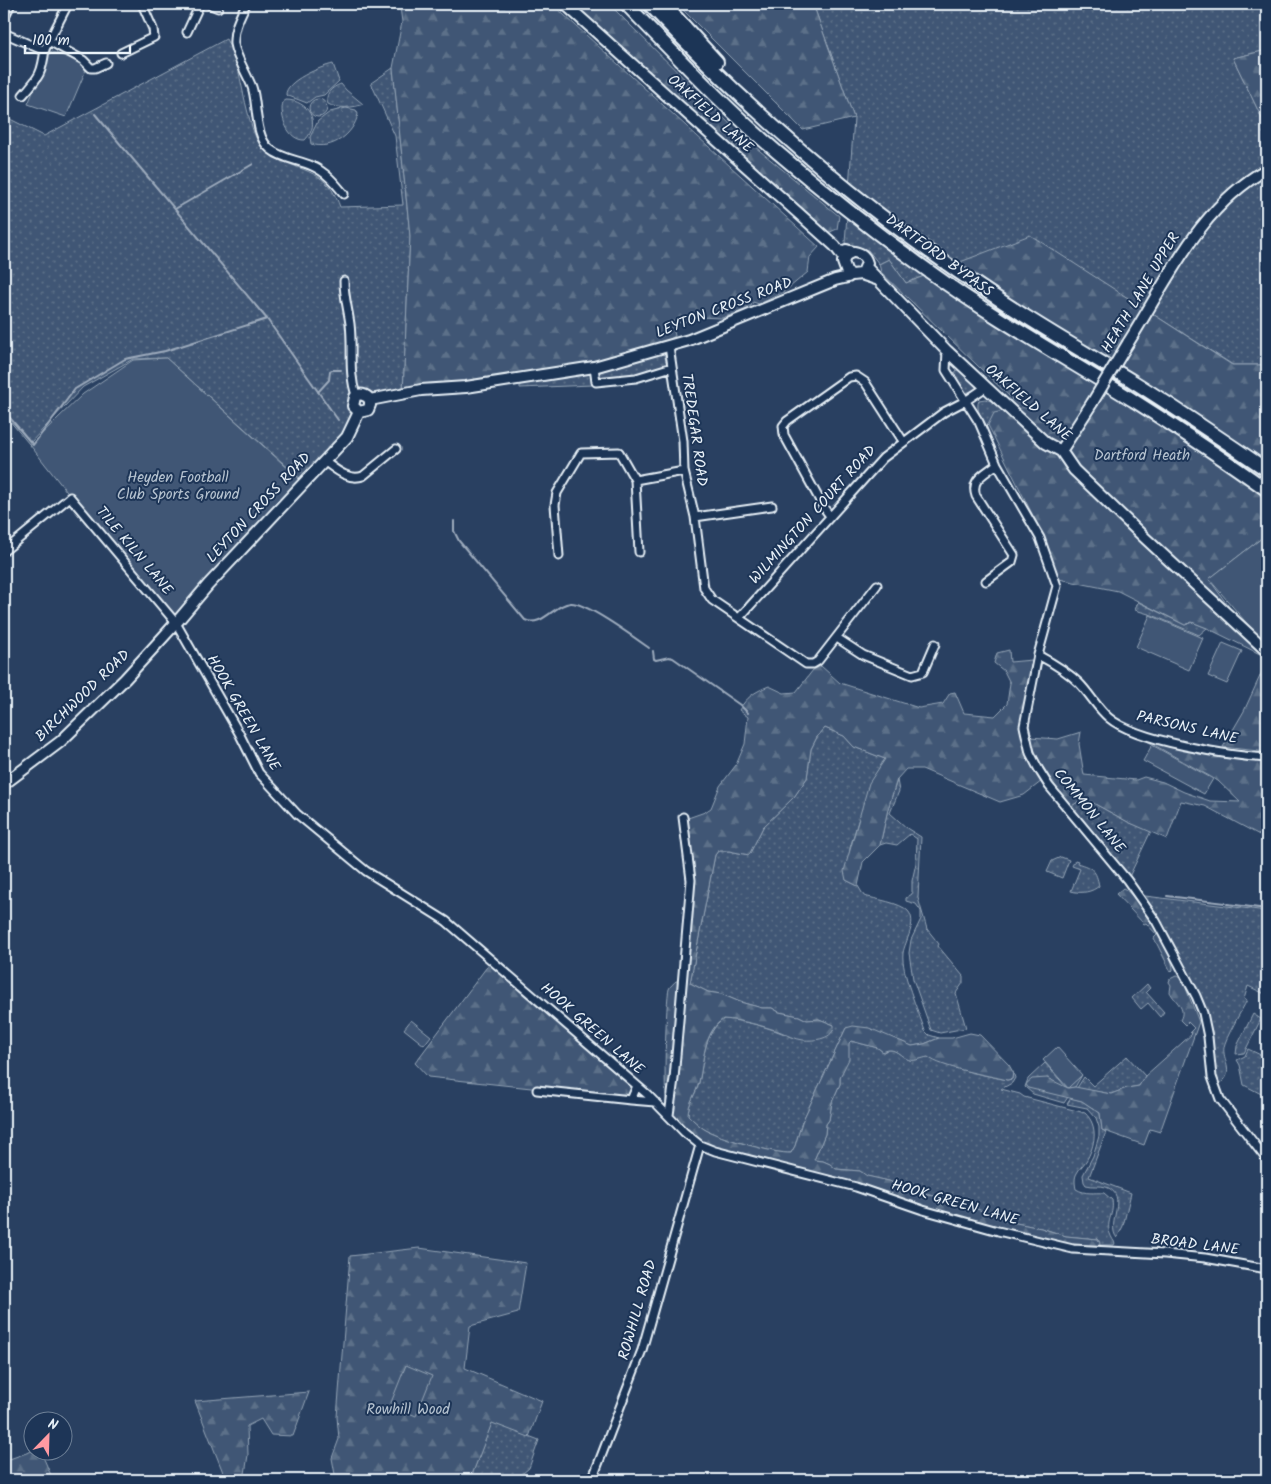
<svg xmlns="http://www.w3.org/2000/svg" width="1271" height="1484" viewBox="0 0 1271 1484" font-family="Kalam,sans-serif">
<defs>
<pattern id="grass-dots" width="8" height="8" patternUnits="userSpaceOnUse" patternTransform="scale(1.25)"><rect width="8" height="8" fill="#415774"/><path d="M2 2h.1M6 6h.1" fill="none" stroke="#5c7089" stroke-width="1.8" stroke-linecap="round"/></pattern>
<pattern id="forest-firs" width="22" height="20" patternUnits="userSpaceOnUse" patternTransform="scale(1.25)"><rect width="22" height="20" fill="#415774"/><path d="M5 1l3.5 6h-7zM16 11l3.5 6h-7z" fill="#5c7089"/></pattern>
</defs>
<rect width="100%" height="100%" fill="#294061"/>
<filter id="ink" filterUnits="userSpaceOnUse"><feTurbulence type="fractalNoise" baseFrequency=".02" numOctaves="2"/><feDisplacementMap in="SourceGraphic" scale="10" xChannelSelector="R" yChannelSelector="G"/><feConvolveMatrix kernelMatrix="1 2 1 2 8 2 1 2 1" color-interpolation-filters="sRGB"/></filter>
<g filter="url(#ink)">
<!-- grass -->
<path fill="url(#grass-dots)" stroke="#94a4b6" d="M813,4H1267V50L1233,58L1267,129V273L1261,305L1267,316V365H1233L1030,236L906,283L889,259L879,264L868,250L845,243L854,118Z
M226,39C230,47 234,56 237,64C242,84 250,136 263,149C283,168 316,166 332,190C335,195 338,201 340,207L403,205L395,136L371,83L393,68L410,236L403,393L370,401L360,399L356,419L303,481L166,358L133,359L83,387L29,444L4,414V116L44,136Z
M333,64L339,81L324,95L315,97L307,103L286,95C285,81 320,67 333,64Z
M341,84L346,90L363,104C355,108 336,109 328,104C324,94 332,87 341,84Z
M309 108a9 9 0 1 1 18 0a9 9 0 1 1-18 0Z
M286,100C308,100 322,123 305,140C288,141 279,116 283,102Z
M346,108L356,110L358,114C354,134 332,151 311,144L310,137L318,121L330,112Z
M663,352L667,363L665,367L627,377L600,379L599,369Z
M959,369L979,387L978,388L966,393L955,377L956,371Z
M588,372L591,375L592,385L520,388V384Z
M985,399L991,401L1003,411L987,426C982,418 975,410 979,400Z
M1138,602L1185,625L1192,622L1207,628L1199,635L1152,615L1135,610Z
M825,728L844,736L854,747L885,759L858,821L850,848L846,880L858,886L864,896C875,899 901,903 908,911C918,922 905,941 903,953C901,973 918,1010 925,1031L929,1035L939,1038L924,1044L912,1046L895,1039L846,1028L802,1122L795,1146L791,1153C775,1154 725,1139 710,1132C702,1129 694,1121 688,1115C688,1103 696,1094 699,1083C704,1061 703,1033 724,1019C747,1021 771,1028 792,1037L834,1025L819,1019L807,1020L799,1016L779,1012L772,1008H762L740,1002L721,994L708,992L690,983L715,855L718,851H729L749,855L763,827L794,797L807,778L811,749L817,737Z
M897,780L899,791L890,813L908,829L921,837L918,898L927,929L939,944L938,946L963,976V983L956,993L966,1028L940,1033L931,1030L913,979L909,953L911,940L921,919V911L916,904L906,901V898L912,894V881L916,863L917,839L910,834L897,845L886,843L880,845L888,809Z
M1084,798L1128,822L1151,831L1128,879L1070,807Z
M1061,857L1069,860L1062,878L1047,872L1052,861Z
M1075,860L1078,861L1077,863C1093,868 1096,870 1099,886C1092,892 1082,894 1071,891L1080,869L1072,866Z
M1137,895L1267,911V995L1248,986L1244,999L1247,1000C1242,1010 1225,1039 1224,1047C1222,1060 1235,1072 1221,1083H1217L1216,1078L1212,1031L1205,1012Z
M1147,984L1150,988L1146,992L1164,1012L1160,1017L1148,1003L1141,1009L1132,998Z
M1253,1014L1261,1019L1244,1053L1236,1054L1237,1046Z
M851,1041L878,1048L883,1052C895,1045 901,1058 910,1060C916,1061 922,1058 928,1056C939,1067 989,1076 1007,1080L1012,1079L1013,1072L1015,1078L1012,1083L1001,1089L1020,1094L1024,1097L1085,1113C1099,1126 1095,1146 1086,1161C1083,1165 1079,1169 1077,1173C1074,1178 1075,1184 1076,1189C1086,1195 1094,1192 1104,1193L1112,1200C1115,1218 1101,1223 1115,1243L1114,1245H1100L1098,1239L1066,1236L1041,1228L1006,1221L999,1216L973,1208H965L940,1197L917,1193L902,1187L889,1181L866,1176L860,1171L836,1169L830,1164L823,1161L814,1160L825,1134L826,1124L829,1120L832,1102L840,1084V1077L849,1043Z
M1248,1049L1267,1058V1097L1244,1085L1240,1065L1237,1060L1245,1056Z
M1127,1056L1145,1076L1139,1086L1127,1088L1111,1094L1077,1088L1084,1077L1093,1086Z
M1045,1063L1067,1088L1082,1075L1075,1087C1065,1090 1055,1083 1047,1078L1065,1096L1068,1097L1064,1103L1033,1094L1025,1087L1028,1079Z
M1071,1098L1082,1101L1100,1113L1102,1130L1106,1132L1089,1177L1131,1193L1123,1226L1117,1238C1105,1224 1130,1195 1106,1187C1100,1185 1093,1187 1086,1185L1084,1182L1083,1175L1093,1156L1099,1136V1127L1096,1118L1087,1108L1067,1104Z
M492,1422L539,1440L529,1468L522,1474L520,1480H470Z"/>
<!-- forest -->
<path fill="url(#forest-firs)" stroke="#94a4b6" d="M395,4H552L819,247L810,257L808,272L784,292L759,304L753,302L750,308L722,318L697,317L682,323L672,321L675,336L666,341L596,361L509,378L403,393L410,236L393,68L402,22L400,7Z
M572,4H609L743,137L839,216L837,229L828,233Z
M677,4H813L854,118L803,130Z
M1267,50V129L1233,58Z
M1030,235L1232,365H1267V534L1209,579L1264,656L1207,628L1192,622L1185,625L1118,591L1059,579L1042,534L988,425L994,413L1003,411L1012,399L881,272L879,264L889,259L906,283Z
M1009,650L1010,662L1032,660L1020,730L1024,744L1042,781L1024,795L1000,802L922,769H906L897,779L888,809L880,845L863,862L858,886L846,880L844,871L869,783L885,759L854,747L844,736L825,728L817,737L811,749L807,778L794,797L763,827L749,855L729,851H718L715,855L690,983L708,992L721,994L740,1002L762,1008H772L779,1012L799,1016L807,1020L819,1019L834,1025C835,1039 814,1041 803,1040C795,1039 788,1035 781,1032C763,1026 743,1020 723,1019C703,1033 704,1061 699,1082C696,1094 688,1103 688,1115C694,1121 702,1129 710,1132C725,1139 775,1154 791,1153L795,1146L802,1122L846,1028L853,1026L869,1028L912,1046L924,1044L939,1038H952L970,1033L980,1035L1009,1065L1013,1072L1012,1079L1007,1080C988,1075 941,1068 928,1057C922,1058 916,1061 910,1060C901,1058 895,1045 883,1052L878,1048L851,1041L849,1043V1059L840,1077V1084L832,1102L829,1120L826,1124L825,1134L814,1160L823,1161L830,1164L836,1169L860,1171L867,1176L889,1181L902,1187L917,1193L940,1197L965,1208H973L999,1216L1006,1221L1041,1228L1066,1236L1098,1239L1100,1243L1098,1248L1070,1247L988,1226L712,1147C694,1139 676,1123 667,1105C663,1098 666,999 669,989C670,986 674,983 676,981L683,982L694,883L688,818L705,812L711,808L720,786L736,765L745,744L748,717L739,710C747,697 754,692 769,686L784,693L796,692L813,670L821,666L840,683L919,708L943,704L950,693L955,692L964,713L995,716L1007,704L1010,683L1004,671L994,663L997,653Z
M1267,661V752L1223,747L1244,711Z
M1081,732L1079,744L1084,775L1136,780L1144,777L1163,782L1184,792L1210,801L1240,802L1218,781L1147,741L1201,753L1267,759V815L1260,819L1267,821V839L1205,806L1181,801L1167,839L1128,822L1084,798L1070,807C1053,786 1038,763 1030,737L1058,739Z
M1123,888C1136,893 1175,957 1173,970L1171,972L1154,938L1157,935L1146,923L1144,924L1116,894Z
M492,960L648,1095L625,1098L428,1077L415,1063Z
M1176,976L1182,978L1199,1022L1160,1132L1150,1129L1144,1145L1102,1130L1100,1113L1082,1101L1028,1088L1026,1084L1032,1079L1047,1078L1068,1088L1075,1087L1111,1094L1127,1088L1139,1086L1145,1076L1192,1034L1190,1032L1194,1028L1188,1022L1185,1025L1180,1020C1187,1008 1175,1002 1170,992L1171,985L1169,982L1170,979Z
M419,1248L526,1263L518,1313L470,1326L465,1368L542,1401L529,1437L492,1423L470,1480H336L332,1458L339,1439L337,1417L350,1256Z
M309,1392L293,1436L271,1435L261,1419L247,1426L248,1455L244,1480H226L195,1401Z
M32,1451L41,1452L53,1480H4V1461Z"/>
<!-- green -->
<path fill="#415774" stroke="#94a4b6" d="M50,51L88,65L66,117L28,104Z
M166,358L303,482L176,623L70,496L30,445L83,394L133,360Z
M1267,534V647L1209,579Z
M1150,615L1203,638L1189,670L1136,647Z
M1223,643L1242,651L1227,684L1208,676Z
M1152,745L1213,779L1204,794L1143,761Z
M411,1020L431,1036L424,1045L404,1029Z
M1057,1047L1082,1075L1068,1088L1043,1060Z
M406,1365L432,1376L416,1416L390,1405Z"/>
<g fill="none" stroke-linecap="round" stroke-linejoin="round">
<!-- stream -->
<path stroke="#9dabbd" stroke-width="2" d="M95,114L267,319
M175,209L253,164
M318,392L329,380L330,371L332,370H341
M4,411L33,445L75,389L125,359L165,351L267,319L338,420
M454,521V531L459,541L525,620C542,628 554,604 571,603C586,602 635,638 649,648
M653,651L654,659L656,660L669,657L673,658L740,705L748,713
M1167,896L1225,903
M1227,904L1267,909"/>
<defs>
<path id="street" d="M208,4L218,8
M246,4C240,17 233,29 234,44C236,57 247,74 252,87C258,104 254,136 270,149C282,159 299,160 312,166C326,172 335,183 344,194
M4,18L11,4
M187,32L200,4
M4,33L40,49H45L68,4
M49,41L83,60L91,68H95L106,63
M121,53L154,37L153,29L142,4
M23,95C40,76 42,73 45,49
M344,281C344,296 348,309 350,324C353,348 348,372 356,395
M669,346L683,441L684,471L695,517L704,588L712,600L806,664H813L818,661L877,585
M947,351L946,370L979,422L997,464L1040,538L1057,586L1038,655L1024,726L1030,753L1039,770L1049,786L1127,880L1156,921L1171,949L1196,996L1203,1013L1208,1037L1212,1077L1220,1099L1267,1160
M594,367L596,382L636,378L672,367
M324,461C335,469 348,481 363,476L396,449
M635,480L684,471
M830,516L824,508L784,435L783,426L787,421L849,377L856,376L865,382L903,441
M695,517L772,506
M4,551L70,497L176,623L239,733L259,773L297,814L366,871L446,921L648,1095L684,1132L700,1145L715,1151L856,1187L923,1210L998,1231L1073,1249L1165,1254L1205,1258L1267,1269
M559,556L555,505L557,493L581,453L619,452L635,480L639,552
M986,581L1012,562L1014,555L976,496C970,479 985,474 997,464
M740,617L883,458L944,412L967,400L986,387
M837,638L863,655L912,675L923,672L935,644
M1038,655C1053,663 1067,671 1079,683C1090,694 1097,708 1109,718C1136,741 1231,756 1267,758
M537,1090L631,1100L637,1086
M631,1100L655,1102
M669,1115L674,1079L691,880L683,817
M592,1480L642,1350L700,1145"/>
<path id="secondary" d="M565,4L835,246L844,258
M846,250C855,253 864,251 867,263L863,272
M852,252L846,255L843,262L847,273L852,275L861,274L876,279
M866,267L947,351L1046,443L1061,451L1074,470L1146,539L1267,651
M1128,343C1168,280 1199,207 1267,169
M370,400L421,390L466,387L594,367L689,340L835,280L848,277L850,274
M359,412L353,406L355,397C359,393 366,394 370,400
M359,412L368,410L370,405V400
M1061,451L1092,403
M4,784L60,742L125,679L176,623L208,585L347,437L359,412"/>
<path id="highway" d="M626,4C675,54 723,106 777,152C826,194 877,234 930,272C996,320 1067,359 1136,402C1180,430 1224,459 1267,490
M649,4C753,115 870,215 997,298C1042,328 1088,354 1134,382C1179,410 1223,440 1267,470
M664,4L717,62"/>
</defs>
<!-- street casing -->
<use href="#street" stroke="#e8f1f8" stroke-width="11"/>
<!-- secondary casing -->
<use href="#secondary" stroke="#e8f1f8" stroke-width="14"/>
<!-- highway casing -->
<use href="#highway" stroke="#e8f1f8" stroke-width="16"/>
<!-- street -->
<use href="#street" stroke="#1d3557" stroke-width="7"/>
<!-- secondary -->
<use href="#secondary" stroke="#1d3557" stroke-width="10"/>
<!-- highway -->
<use href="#highway" stroke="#1d3557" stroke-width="12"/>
<defs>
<path id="secondary-bridge" d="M1092,403L1128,343"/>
</defs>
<!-- secondary-bridge casing -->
<use href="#secondary-bridge" stroke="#e8f1f8" stroke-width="14" stroke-linecap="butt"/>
<!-- secondary-bridge -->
<use href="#secondary-bridge" stroke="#1d3557" stroke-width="10"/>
</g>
</g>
<g text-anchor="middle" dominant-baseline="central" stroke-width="4" stroke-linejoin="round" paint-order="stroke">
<!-- street labels -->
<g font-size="15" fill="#e8f1f8" stroke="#1d3557">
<text transform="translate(710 114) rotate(42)">OAKFIELD LANE</text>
<text transform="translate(939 256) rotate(36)">DARTFORD BYPASS</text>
<text transform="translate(1141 293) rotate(-59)">HEATH LANE UPPER</text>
<text transform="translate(724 308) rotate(-21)">LEYTON CROSS ROAD</text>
<text transform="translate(1028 403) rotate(41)">OAKFIELD LANE</text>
<text transform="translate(694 430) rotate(82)">TREDEGAR ROAD</text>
<text transform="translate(259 508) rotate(-47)">LEYTON CROSS ROAD</text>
<text transform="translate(813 515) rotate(-48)">WILMINGTON COURT ROAD</text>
<text transform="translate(134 551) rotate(50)">TILE KILN LANE</text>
<text transform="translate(83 696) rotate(-44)">BIRCHWOOD ROAD</text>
<text transform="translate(243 713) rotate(60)">HOOK GREEN LANE</text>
<text transform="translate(1187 728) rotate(13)">PARSONS LANE</text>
<text transform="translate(1089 811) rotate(51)">COMMON LANE</text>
<text transform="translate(592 1029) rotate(41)">HOOK GREEN LANE</text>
<text transform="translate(955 1203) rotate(16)">HOOK GREEN LANE</text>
<text transform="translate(1195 1245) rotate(7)">BROAD LANE</text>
<text transform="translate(638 1310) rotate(-74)">ROWHILL ROAD</text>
</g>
<!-- park labels -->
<g font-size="15" fill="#b6c3d0" stroke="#1d3557">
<text x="1142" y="456">Dartford Heath</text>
<text x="178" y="478">Heyden Football<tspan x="178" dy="17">Club Sports Ground</tspan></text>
<text x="408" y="1410">Rowhill Wood</text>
</g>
</g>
<!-- margin -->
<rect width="1271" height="1484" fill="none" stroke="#1d3557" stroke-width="20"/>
<rect x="10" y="10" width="1251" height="1464" fill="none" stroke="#e8f1f8" stroke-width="2" filter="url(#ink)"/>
<!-- north arrow -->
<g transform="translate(48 1436) rotate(23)"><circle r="24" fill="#1d3557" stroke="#6e8097"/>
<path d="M0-4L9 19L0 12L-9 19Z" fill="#ff9aa2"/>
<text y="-8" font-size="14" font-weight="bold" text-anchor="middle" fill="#e8f1f8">N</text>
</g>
<!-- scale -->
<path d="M25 45v8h105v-8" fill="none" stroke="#e8f1f8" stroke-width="2.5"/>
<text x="32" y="45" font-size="15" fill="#e8f1f8" stroke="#1d3557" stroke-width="4" paint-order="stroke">100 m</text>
</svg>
